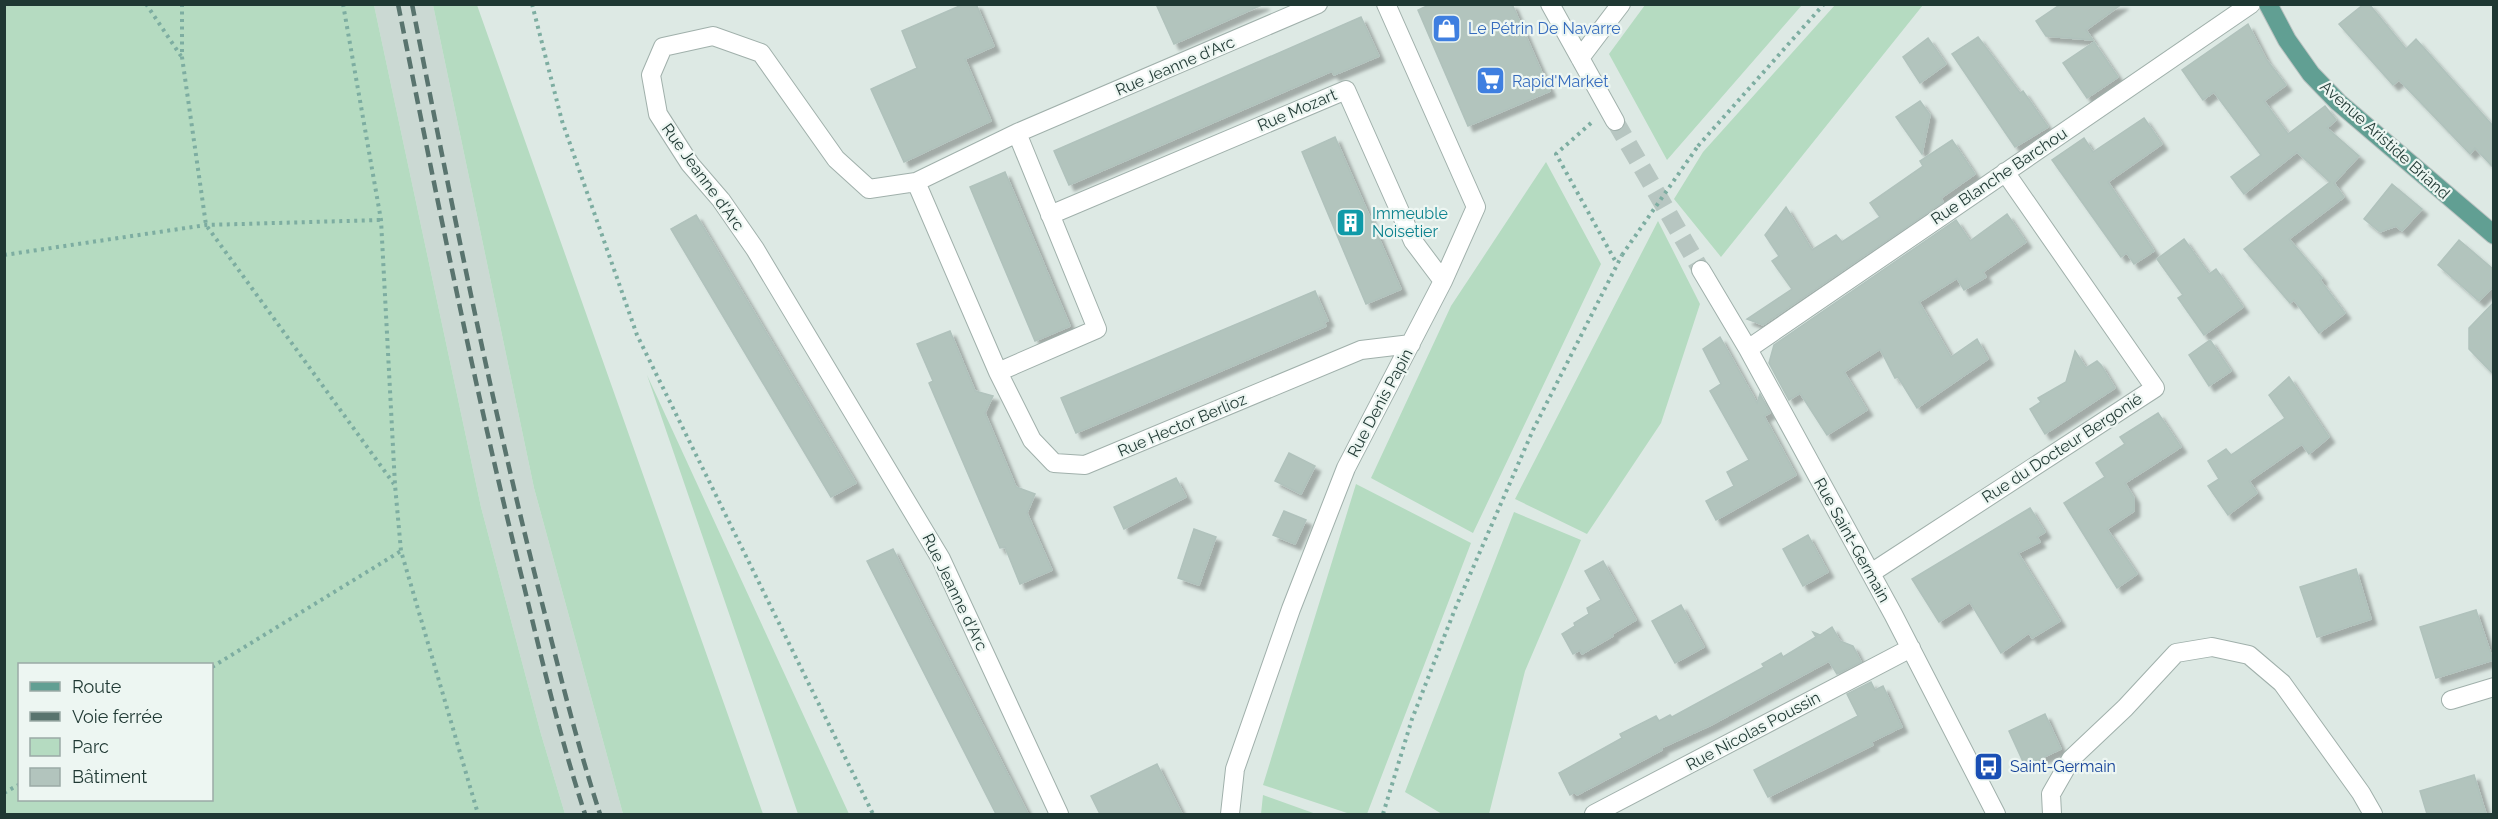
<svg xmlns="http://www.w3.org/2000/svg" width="2498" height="819" viewBox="0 0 2498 819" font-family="Raleway,sans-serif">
<defs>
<filter id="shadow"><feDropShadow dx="5.5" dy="5.5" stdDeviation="1.5" flood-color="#0004"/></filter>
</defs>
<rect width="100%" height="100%" fill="#dde9e4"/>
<!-- built -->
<path fill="#cbd9d3" d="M374,5H433L534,488L623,814H565L541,734L481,507Z"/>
<!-- green -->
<path fill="#b5dbc1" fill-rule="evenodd" d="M5,4L374,5L481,507L541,734L565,814H5ZM212,664V800H20V664Z
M433,5H477L763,814H623L534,488Z
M1645,5H1802L1667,160L1609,54Z
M1835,5H1923L1721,257L1674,199L1703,152Z
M1546,162L1601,264L1473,533L1371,478L1451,306Z
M1658,221L1700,304L1661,423L1587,534L1515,499Z
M647,375L849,814H798Z
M1356,484L1471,543L1367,814H1350L1263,785Z
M1514,512L1581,540L1525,671L1489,814H1442L1405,792Z
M1263,795L1316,814H1261Z"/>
<!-- building -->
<path fill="#b2c4bd" stroke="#b0c2bc" stroke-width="1.5" filter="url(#shadow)" d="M964,4H976L994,46L965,59L991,121L904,162L871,89L917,68L902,31Z
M1156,4H1264L1174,44Z
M1431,4H1512L1550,91L1468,126L1418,10Z
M2061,4H2122L2086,30L2093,40L2046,36L2036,21Z
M2364,4H2369L2406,49L2416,39L2493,126V167L2475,148L2470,154L2399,80L2393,85L2339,24Z
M1361,17L1379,56L1334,75L1332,71L1069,185L1054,151Z
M2248,24L2266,59L2286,85L2264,101L2288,134L2325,106L2336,120L2327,128L2359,156L2334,183L2344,197L2289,239L2322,278L2320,280L2345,313L2319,333L2294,300L2290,303L2244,249L2330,182L2297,152L2244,194L2231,177L2261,155L2214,92L2203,100L2182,70Z
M1978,37L2020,93L2023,91L2048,127L2015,147L1952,54Z
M1928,38L1946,64L1920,83L1903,57Z
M2094,42L2118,77L2087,98L2063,63Z
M1920,101L1930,115L1922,154L1896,117Z
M2144,118L2162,144L2108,182L2154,251L2134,264L2127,253L2121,257L2052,160L2084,138L2093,152Z
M1335,137L1401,289L1366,304L1302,152Z
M1952,140L1975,174L1941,198L1943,202L1763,325L1747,319L1792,289L1772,261L1779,256L1765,235L1786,207L1812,250L1836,235L1842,242L1880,217L1870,203L1923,166L1920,161Z
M1005,172L1070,326L1035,341L970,187Z
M2392,184L2422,209L2402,231L2396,226L2380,232L2364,219Z
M2007,214L2026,242L1983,272L1986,277L1964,290L1957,278L1919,302L1951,357L1977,339L1988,359L1917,408L1898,377L1895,378L1880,349L1844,372L1867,410L1827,435L1800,393L1789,400L1769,363L1774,345L1956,220L1970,241Z
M696,215L856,483L831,497L671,229Z
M2184,239L2209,274L2216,269L2243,307L2204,335L2178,298L2183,295L2157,259Z
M2459,240L2493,269V287L2479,301L2438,265Z
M1315,291L1328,321L1324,322L1326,326L1076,433L1061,398Z
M2493,303V374L2469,349V328Z
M950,331L975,391L993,396L985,413L1016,487L1035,494L1027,513L1052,570L1020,584L1005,547L1000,548L929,383L933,381L917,344Z
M1720,337L1757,403L1760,394L1770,413L1764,416L1796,475L1716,520L1706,501L1734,486L1727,472L1749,460L1710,391L1721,384L1703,349Z
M2210,340L2231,371L2209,386L2189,355Z
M2075,351L2086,368L2097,361L2101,365L2115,388L2045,434L2030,409L2041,402L2038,398L2066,382Z
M2289,377L2329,437L2309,454L2302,444L2249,481L2257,493L2228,515L2208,486L2219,479L2208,461L2226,449L2231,455L2285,418L2269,395Z
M2158,413L2181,447L2125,483L2134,498V511L2107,529L2137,574L2117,588L2064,503L2105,477L2096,463L2125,444L2120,437Z
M1289,453L1315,466L1301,494L1275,481Z
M1176,478L1186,497L1124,529L1114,507Z
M2030,508L2045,532L2037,537L2040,542L2018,553L2060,621L2032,638L2029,633L2001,653L1970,602L1939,622L1912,579Z
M1284,511L1306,520L1295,544L1273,535Z
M1194,529L1216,537L1199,585L1178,578Z
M1808,535L1828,572L1803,586L1783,549Z
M893,549L993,745L1028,814H996L867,561Z
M1603,561L1636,620L1612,634L1613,636L1582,654L1580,650L1573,654L1562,634L1575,626L1574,623L1589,614L1587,608L1601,600L1585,571Z
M2356,569L2371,619L2317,637L2300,587Z
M1681,605L1704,647L1675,663L1652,621Z
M2476,610L2493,660L2436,678L2420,627Z
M1832,627L1840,641L1853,646L1861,662L1837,674L1829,661L1711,725L1661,748L1662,750L1577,795L1575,792L1570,795L1559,773L1622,738L1620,734L1656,716L1659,721L1670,715L1672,717L1764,667L1762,664L1781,653L1783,657L1816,637L1813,632L1820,635Z
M1871,682L1875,690L1883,686L1902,727L1871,742L1873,745L1768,797L1754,770L1858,716L1847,694Z
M2045,714L2061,749L2025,766L2009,731Z
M1157,764L1182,814H1100L1091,796Z
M2474,775L2486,814H2427L2420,791Z"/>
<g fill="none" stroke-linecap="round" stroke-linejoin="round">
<!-- minor-tunnel -->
<path stroke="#b7c6c1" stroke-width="18" stroke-dasharray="18 9" stroke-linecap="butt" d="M1615,121L1701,270"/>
<defs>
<path id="minor" d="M1550,4L1615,121
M1580,58L1621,4
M916,182L998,372L1032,440L1054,463L1085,465L1361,350L1411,344
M1050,215L1346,90L1413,241L1443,281
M1701,270L1748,349L1893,614L1996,814
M1748,349L2251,4
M998,372L1097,329L1017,133
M1871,573L2155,388L2005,172
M2451,700L2494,687
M1059,814L941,559L755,249L721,200L690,164L658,114L651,75L663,47L713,36L761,53L836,159L869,189L916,182L1017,133L1318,4
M1230,814L1235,769L1291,609L1346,468L1443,281L1476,207L1386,4
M1594,814L1911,648
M2052,814L2051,794L2071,759L2125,708L2176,653L2212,647L2249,655L2282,683L2361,793L2373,814"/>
<path id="major" d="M2268,4L2287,40L2311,74L2338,102L2494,235"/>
</defs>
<!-- minor casing -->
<use href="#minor" stroke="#a0b0ab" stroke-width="20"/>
<!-- major casing -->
<use href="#major" stroke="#bcc3c2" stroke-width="20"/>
<!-- path -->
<path stroke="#7dada1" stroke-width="4" stroke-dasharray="3 4.5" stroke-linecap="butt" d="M146,4L181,56
M182,4V57L206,225L394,484
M343,4L381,220L395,485L401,551L478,814
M532,4L562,121L637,335L873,814
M1591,123L1556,154L1617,264
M1698,146L1824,4
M4,255L206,225L381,220
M212,667L401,551
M4,793L20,784
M1383,814L1412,719L1455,609L1533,430L1622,255"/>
<!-- minor -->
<use href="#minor" stroke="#fff" stroke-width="18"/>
<!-- major -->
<use href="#major" stroke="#619f93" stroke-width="18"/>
<!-- rail -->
<path stroke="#59746e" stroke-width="4.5" stroke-dasharray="12 6" stroke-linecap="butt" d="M398,4C437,198 475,391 523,582C542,660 560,738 585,814
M412,4C451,201 490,397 539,591C558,666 576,741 600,814"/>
<!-- path-bridge -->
<path stroke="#7dada1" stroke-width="4" stroke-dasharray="3 4.5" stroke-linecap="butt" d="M1622,255L1698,146"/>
</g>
<!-- icons -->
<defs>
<symbol id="shop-square" viewBox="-11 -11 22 22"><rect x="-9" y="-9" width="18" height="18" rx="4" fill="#3f7fe0" stroke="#edf6f2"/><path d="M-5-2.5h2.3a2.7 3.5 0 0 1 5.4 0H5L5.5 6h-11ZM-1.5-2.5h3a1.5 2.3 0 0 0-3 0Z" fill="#fff"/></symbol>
<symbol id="supermarket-square" viewBox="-11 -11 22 22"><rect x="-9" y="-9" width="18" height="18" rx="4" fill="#3f7fe0" stroke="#edf6f2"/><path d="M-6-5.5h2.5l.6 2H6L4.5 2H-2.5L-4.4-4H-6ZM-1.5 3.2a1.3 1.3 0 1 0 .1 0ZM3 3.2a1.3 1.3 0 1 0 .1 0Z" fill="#fff"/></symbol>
<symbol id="building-square" viewBox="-11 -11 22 22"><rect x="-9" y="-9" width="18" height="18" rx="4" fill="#0f9aa8" stroke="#edf6f2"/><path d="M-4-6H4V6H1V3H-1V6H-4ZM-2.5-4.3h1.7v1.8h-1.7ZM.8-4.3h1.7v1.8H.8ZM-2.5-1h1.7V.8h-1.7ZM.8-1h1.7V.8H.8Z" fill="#fff"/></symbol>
<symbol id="bus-square" viewBox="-11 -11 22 22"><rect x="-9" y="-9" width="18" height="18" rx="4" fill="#1a4fb4" stroke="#edf6f2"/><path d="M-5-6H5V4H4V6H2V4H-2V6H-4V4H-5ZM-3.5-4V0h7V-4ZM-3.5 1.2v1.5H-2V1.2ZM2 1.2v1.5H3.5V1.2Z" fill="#fff"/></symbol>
</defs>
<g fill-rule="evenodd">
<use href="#shop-square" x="1430" y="12" width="33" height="33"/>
<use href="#supermarket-square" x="1474" y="64" width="33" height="33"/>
<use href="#building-square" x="1334" y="206" width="33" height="33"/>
<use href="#bus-square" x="1972" y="750" width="33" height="33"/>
</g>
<g text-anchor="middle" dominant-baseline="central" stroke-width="4.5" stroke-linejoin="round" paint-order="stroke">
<!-- shop labels -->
<g font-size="16" fill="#366cbe" stroke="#edf6f2" text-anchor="start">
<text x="1468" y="28">Le Pétrin De Navarre</text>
<text x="1512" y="81">Rapid'Market</text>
</g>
<!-- street labels -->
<g font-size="16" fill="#1f3833" stroke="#edf6f2">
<text transform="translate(1175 66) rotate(-23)">Rue Jeanne d'Arc</text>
<text transform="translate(1297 110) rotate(-23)">Rue Mozart</text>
<text transform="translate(2385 140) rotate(42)">Avenue Aristide Briand</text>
<text transform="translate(1999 176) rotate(-34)">Rue Blanche Barchou</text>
<text transform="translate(703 177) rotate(54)">Rue Jeanne d'Arc</text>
<text transform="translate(1380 403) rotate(-62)">Rue Denis Papin</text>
<text transform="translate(1182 425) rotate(-23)">Rue Hector Berlioz</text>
<text transform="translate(2062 448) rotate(-33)">Rue du Docteur Bergonié</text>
<text transform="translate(1852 540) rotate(61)">Rue Saint-Germain</text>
<text transform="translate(955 592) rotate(64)">Rue Jeanne d'Arc</text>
<text transform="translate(1753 731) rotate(-28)">Rue Nicolas Poussin</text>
</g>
<!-- culture labels -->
<g font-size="16" fill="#0d838f" stroke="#edf6f2" text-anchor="start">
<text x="1372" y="213">Immeuble<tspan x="1372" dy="18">Noisetier</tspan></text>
</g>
<!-- transit labels -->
<g font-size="16" fill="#164399" stroke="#edf6f2" text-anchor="start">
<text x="2010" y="766">Saint-Germain</text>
</g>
</g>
<!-- border -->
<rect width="2498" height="819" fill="none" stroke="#1f3833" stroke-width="12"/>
<!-- legend -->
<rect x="18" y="663" width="195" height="138" fill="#edf6f2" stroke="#9baaa6" stroke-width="1.5"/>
<rect x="30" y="682" width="30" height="9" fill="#619f93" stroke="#9baaa6" stroke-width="1.5"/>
<text x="72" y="693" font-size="18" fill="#1f3833">Route</text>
<rect x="30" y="712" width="30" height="9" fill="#59746e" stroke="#9baaa6" stroke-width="1.5"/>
<text x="72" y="723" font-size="18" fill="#1f3833">Voie ferrée</text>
<rect x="30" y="738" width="30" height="18" fill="#b5dbc1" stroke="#9baaa6" stroke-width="1.5"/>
<text x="72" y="753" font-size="18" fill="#1f3833">Parc</text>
<rect x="30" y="768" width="30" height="18" fill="#b2c4bd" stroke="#9baaa6" stroke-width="1.5"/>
<text x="72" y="783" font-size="18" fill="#1f3833">Bâtiment</text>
</svg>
